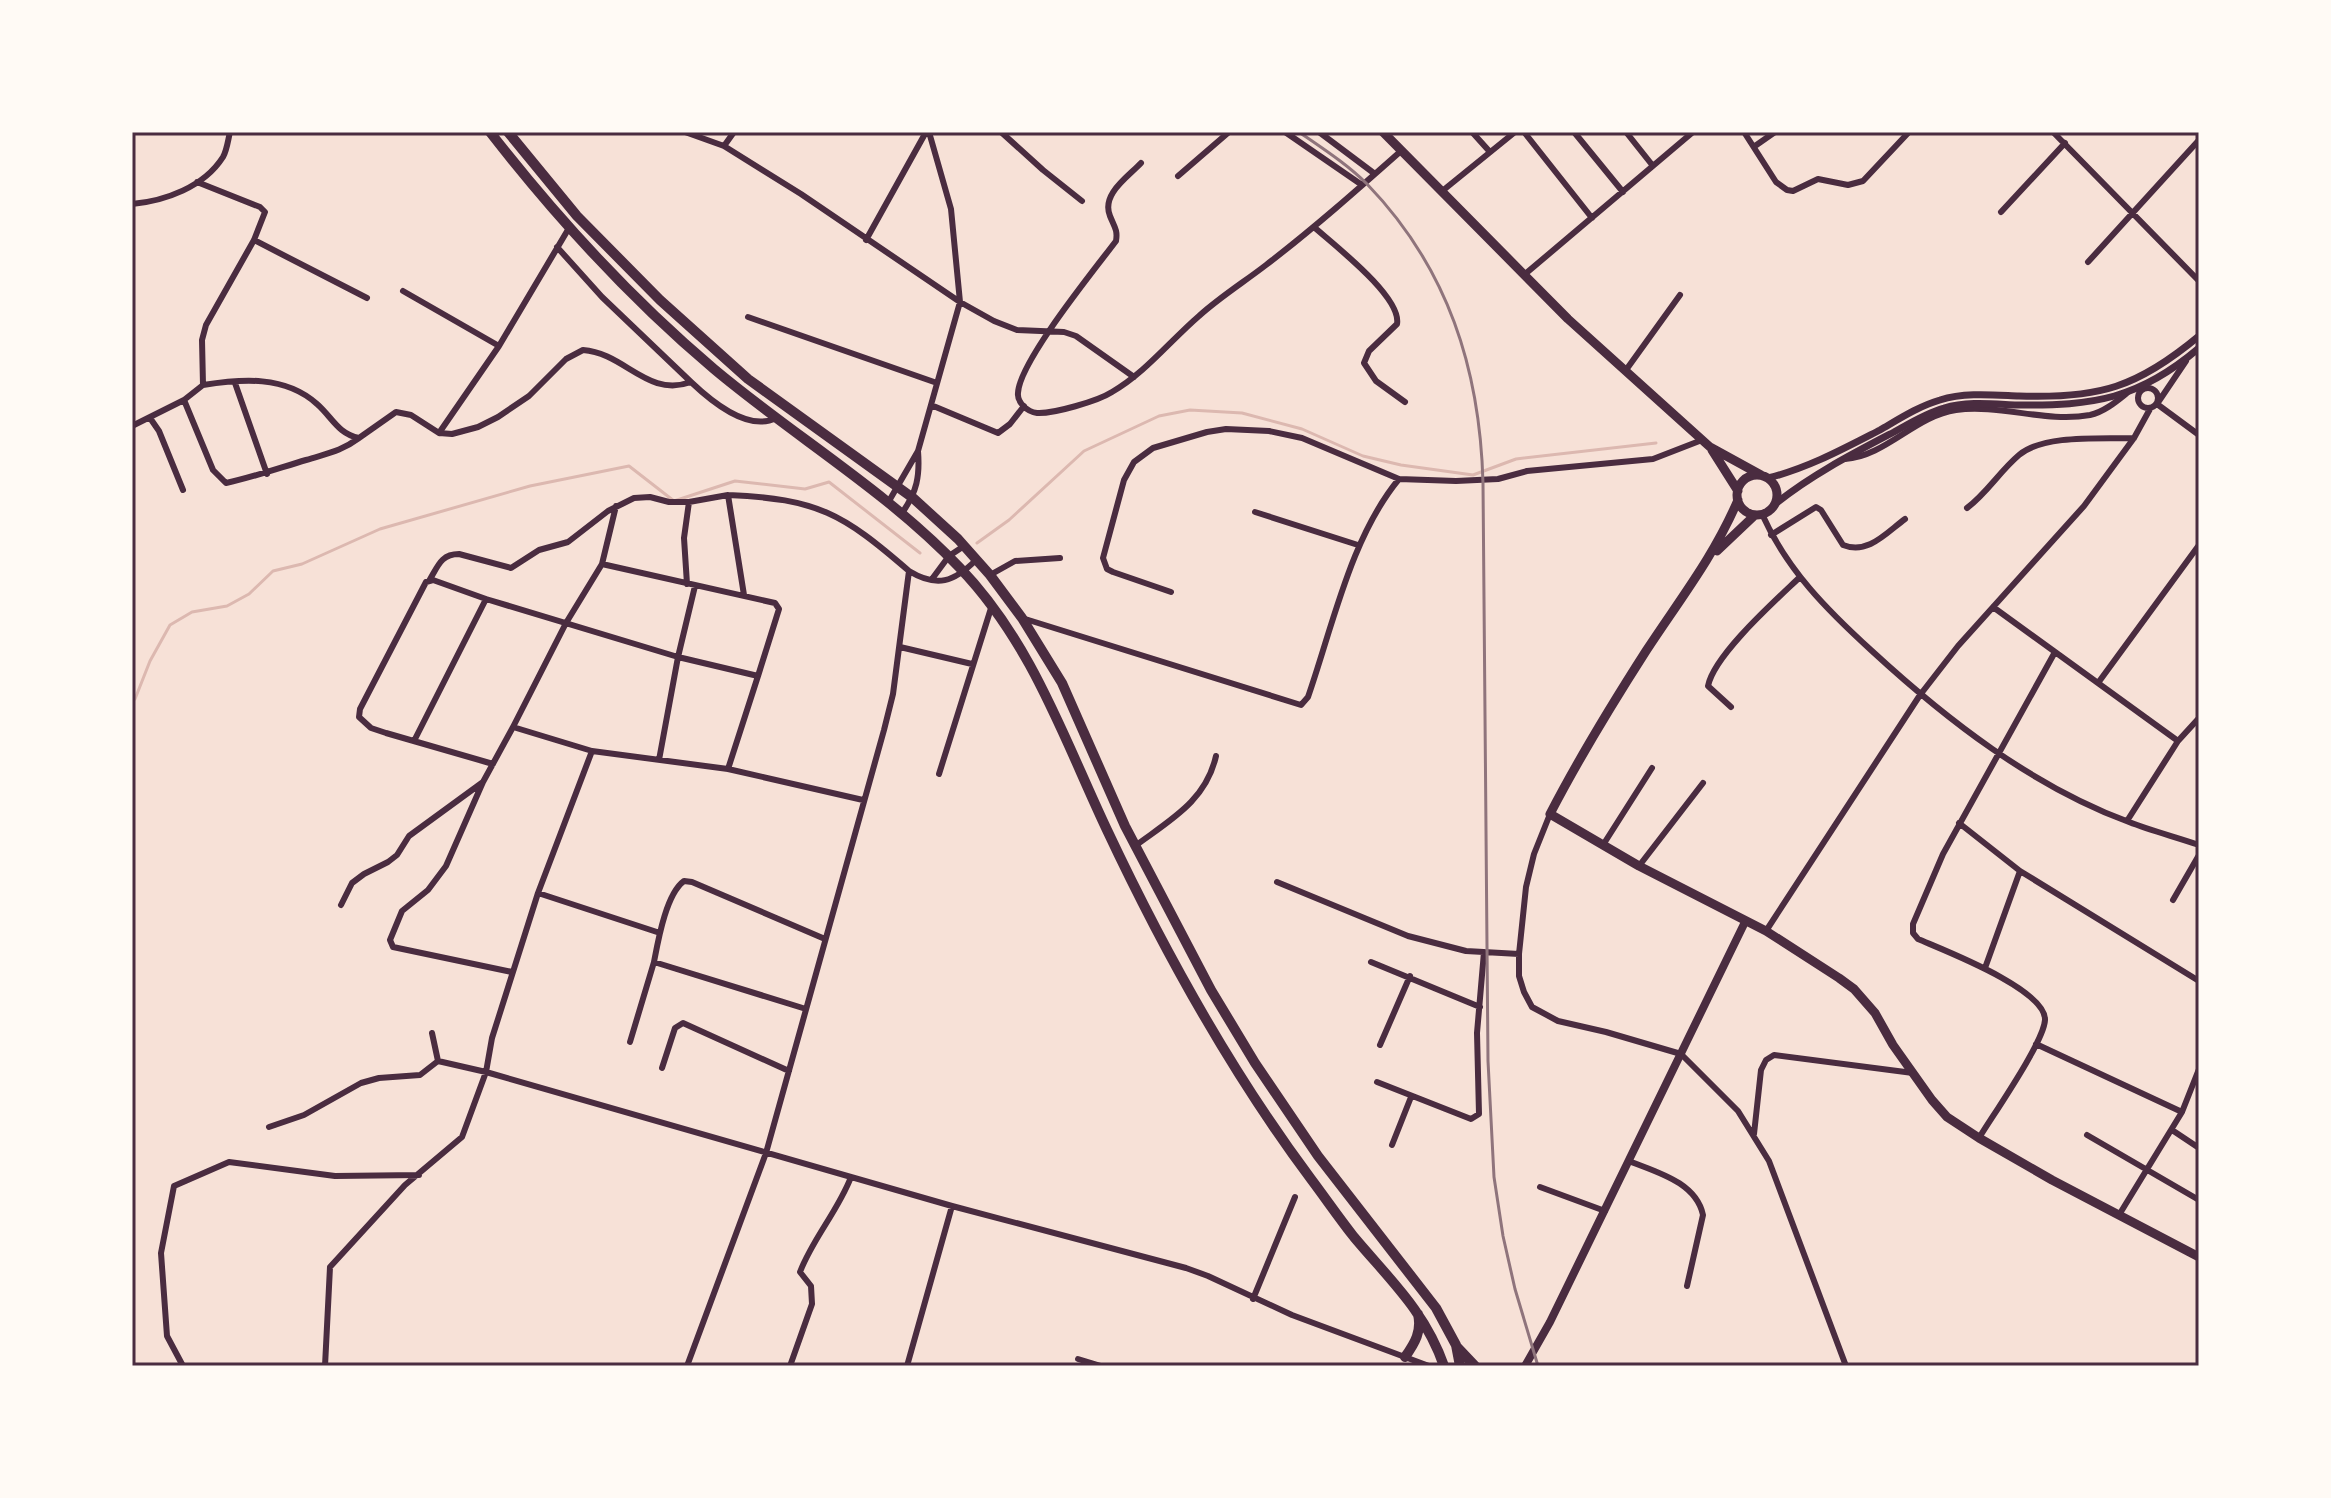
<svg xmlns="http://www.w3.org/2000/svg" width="2331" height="1498" viewBox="0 0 2331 1498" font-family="'Golos Text',sans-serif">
<rect width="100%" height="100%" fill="#f7e1d7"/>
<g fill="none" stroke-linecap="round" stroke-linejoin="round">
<!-- stream -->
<path stroke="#dcb8b0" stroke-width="3" d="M977,543L1009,520L1084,451L1159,416L1190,410L1242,413L1302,429L1363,456L1401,465L1473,475L1516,459L1656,443
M132,700L135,699L150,661L170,625L192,612L227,606L249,594L273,571L302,564L380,529L530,486L629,466L674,501L735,481L805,489L829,482L920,553"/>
<!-- minor -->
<path stroke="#4a2c40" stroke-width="6" d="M685,132L724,146L801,194L960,302L994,321L1017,330L1064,332L1076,336L1134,377
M1001,132L1043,170L1082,201
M1285,132L1362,185
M1319,132L1375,174
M1472,132L1490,152
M1524,132L1592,218
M1574,132L1623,192
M1626,132L1653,166
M1744,132L1776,182L1787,190L1793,191L1818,179L1848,185L1863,181L1909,132
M2053,132L2199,281
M724,146L734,132
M1755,146L1775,132
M1141,163C1128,177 1101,194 1110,216C1114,226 1118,230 1116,241C1095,269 1019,362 1018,393C1017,402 1027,412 1037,413C1053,414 1098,401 1112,392C1145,373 1170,341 1199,316C1220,297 1244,282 1266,265C1313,229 1357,190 1401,151
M1178,176L1229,132
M197,182L260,207L265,212L254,240L206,325L202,340L203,385C241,379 285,375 317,404C332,417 338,434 359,438L396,412L411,415L439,433L452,434L478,427L498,417L529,396L566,359L583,350C625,353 647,398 691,382C711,401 748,432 776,418
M1441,192L1515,132
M132,204C165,201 204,187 223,157C227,150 228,140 230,132
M2001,212L2065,143
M1314,227C1334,245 1402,297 1397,324L1369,351L1364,363L1376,381L1405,402
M254,240L367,298
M866,240L926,132
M557,247L602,297L691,382
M2088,262L2199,140
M1524,275L1693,132
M403,291L499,346
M748,317L937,383
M1626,370L1680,295
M235,383L267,474
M2138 398a10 10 0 1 1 20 0a10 10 0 1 1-20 0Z
M184,400L213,470L226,483C254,477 279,468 306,460C328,453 340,452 359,438
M2159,401L2186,361
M2157,404L2199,435
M931,405L998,433L1010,424L1024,406
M150,418L159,431L183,490
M132,426L184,400L203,385
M439,433L499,346L569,228
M1845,459C1886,456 1915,416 1956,410C2000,404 2046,423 2090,415C2104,412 2117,401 2127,393
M889,501L918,451L960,302L951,209L929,132
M1967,508C1987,493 2000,471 2019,455C2044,434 2102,439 2134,438
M1255,512L1358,545
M902,513C917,492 920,476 918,451
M1762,514C1787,570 1827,610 1872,651C1947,720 2032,786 2129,822C2152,831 2176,837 2199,845
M1771,535L1816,507L1821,510L1843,545C1868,555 1886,533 1905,519
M602,564L616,506
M990,575L1015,561L1060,558
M932,579L949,556L964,546
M429,581C438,566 441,554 459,554L511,568L539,550L568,542L608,511L634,498L650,497L669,502H689L728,495
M687,584L684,538L689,502
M1171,592L1113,572L1107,569L1103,558L1124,480L1134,462L1153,448L1207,432L1226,429L1269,431L1302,438L1399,479L1456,481L1498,479L1527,471L1653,459L1702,440
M744,595L728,495C818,499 842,513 909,571
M486,599L433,580L426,582L360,709L359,717L371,728L386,733L493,764
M1993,607L2178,741
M1022,618L1301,705L1308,697C1333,625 1351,537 1399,479
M900,647L972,664
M2098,683L2199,545
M1731,707L1708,686C1714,655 1776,600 1800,577
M513,727L566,623L602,564L775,603L779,609L758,676
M414,741L486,599L678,657L758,676L728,769
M659,760L678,657L695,586
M939,774L992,605
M483,782L446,866L428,890L402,911L390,940L393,947L512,972
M1550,814L1534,854L1526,887L1519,954V976L1524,992L1532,1007L1558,1021L1606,1032L1681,1054L1738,1111L1769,1161L1846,1366
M2127,821L2178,741L2199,718
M1959,823L2020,871L2199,981
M1603,845L1652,768
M1135,846C1170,820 1206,801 1216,756
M1639,866L1703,783
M1277,882L1408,936L1466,951L1519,954
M538,893L592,751
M2173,900L2199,855
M341,905L352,883L364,874L388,862L397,855L409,836L483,782L513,727L592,751L728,769L863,800
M1766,931L1920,695L1958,646L2084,506L2134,438L2150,409
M654,962C658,941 666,894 684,881L692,882L825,939
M1371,962L1480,1007
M1985,968L2020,871
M432,1033L438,1061L486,1072L952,1206L1186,1268L1208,1276L1292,1315L1429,1366
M630,1042L654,962L806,1009
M2036,1044L2182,1112
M1380,1045L1410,976
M662,1068L675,1028L683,1023L789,1071
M1377,1082L1471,1119L1479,1114L1477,1033L1484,952
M269,1127L304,1115L361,1083L379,1078L420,1075L438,1061
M2172,1130L2199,1148
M1754,1134L1761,1070L1766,1060L1774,1055L1913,1073
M2087,1135L2199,1200
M1979,1138C1993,1115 2044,1042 2045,1020C2046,989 1943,950 1918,939L1913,933V924L1943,854L2055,652
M1392,1145L1411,1097
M1629,1161C1656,1172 1696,1182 1703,1215L1687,1286
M1540,1187L1605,1211
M2119,1215L2182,1112L2199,1069
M1253,1299L1295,1197
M1078,1359L1101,1366
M183,1366L167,1336L161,1253L174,1186L229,1162L335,1176L419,1175
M325,1366L330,1267L405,1185L462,1137L486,1072L492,1038L538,893L660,933
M687,1366L766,1153L884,730L893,694L909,571C937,588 954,582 976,560
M790,1366L812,1304L811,1286L800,1272C813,1238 838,1211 851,1177
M907,1366L952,1206"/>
<!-- tertiary -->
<path stroke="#4a2c40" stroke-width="7" d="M1768,478C1808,468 1843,449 1880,430C1899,419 1919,406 1940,400C1965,392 1994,395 2019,396C2099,399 2138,387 2199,336
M1774,505C1811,475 1852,454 1894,432C1910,423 1926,413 1944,408C1967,401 1993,404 2017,405C2094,406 2139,399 2199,348"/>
<!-- secondary -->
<path stroke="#4a2c40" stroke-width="8" d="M1525,1366L1550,1322L1745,922"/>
<!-- primary -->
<path stroke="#4a2c40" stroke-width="9" d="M1383,132L1568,319L1710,447L1761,475
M1712,450L1738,491
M1737 495a20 20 0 1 1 40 0a20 20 0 1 1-40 0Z
M1738,500C1713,558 1680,599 1646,651C1612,704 1579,758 1550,814L1639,866L1766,931L1839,978L1854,989L1875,1013L1893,1045L1932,1100L1947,1117L1979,1138L2052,1180L2199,1257
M1717,551L1755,515"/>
<!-- trunk -->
<path stroke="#4a2c40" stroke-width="10" d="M490,132C557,218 630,298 714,369C795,437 887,491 960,568C1032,643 1064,739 1107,830C1164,951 1231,1072 1311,1179C1326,1199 1339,1218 1354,1237C1390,1280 1425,1311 1444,1366
M508,132L577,216L660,300L748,379L913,498L958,539L990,575L1022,618L1062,683L1125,826L1211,990L1255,1063L1318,1156L1436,1308L1456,1345L1460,1366
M1457,1347L1475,1366
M1405,1357C1415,1343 1422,1331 1418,1314"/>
<!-- rail -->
<path stroke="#8f747c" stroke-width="3" d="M1299,132C1322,148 1347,164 1367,184C1448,268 1480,369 1483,483L1488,1061L1494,1177L1503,1236L1515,1289L1538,1366"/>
</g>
<!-- border -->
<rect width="2331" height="1498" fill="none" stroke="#fffaf5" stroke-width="268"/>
<rect x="134" y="134" width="2063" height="1230" fill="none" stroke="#4a2c40" stroke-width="3"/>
</svg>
